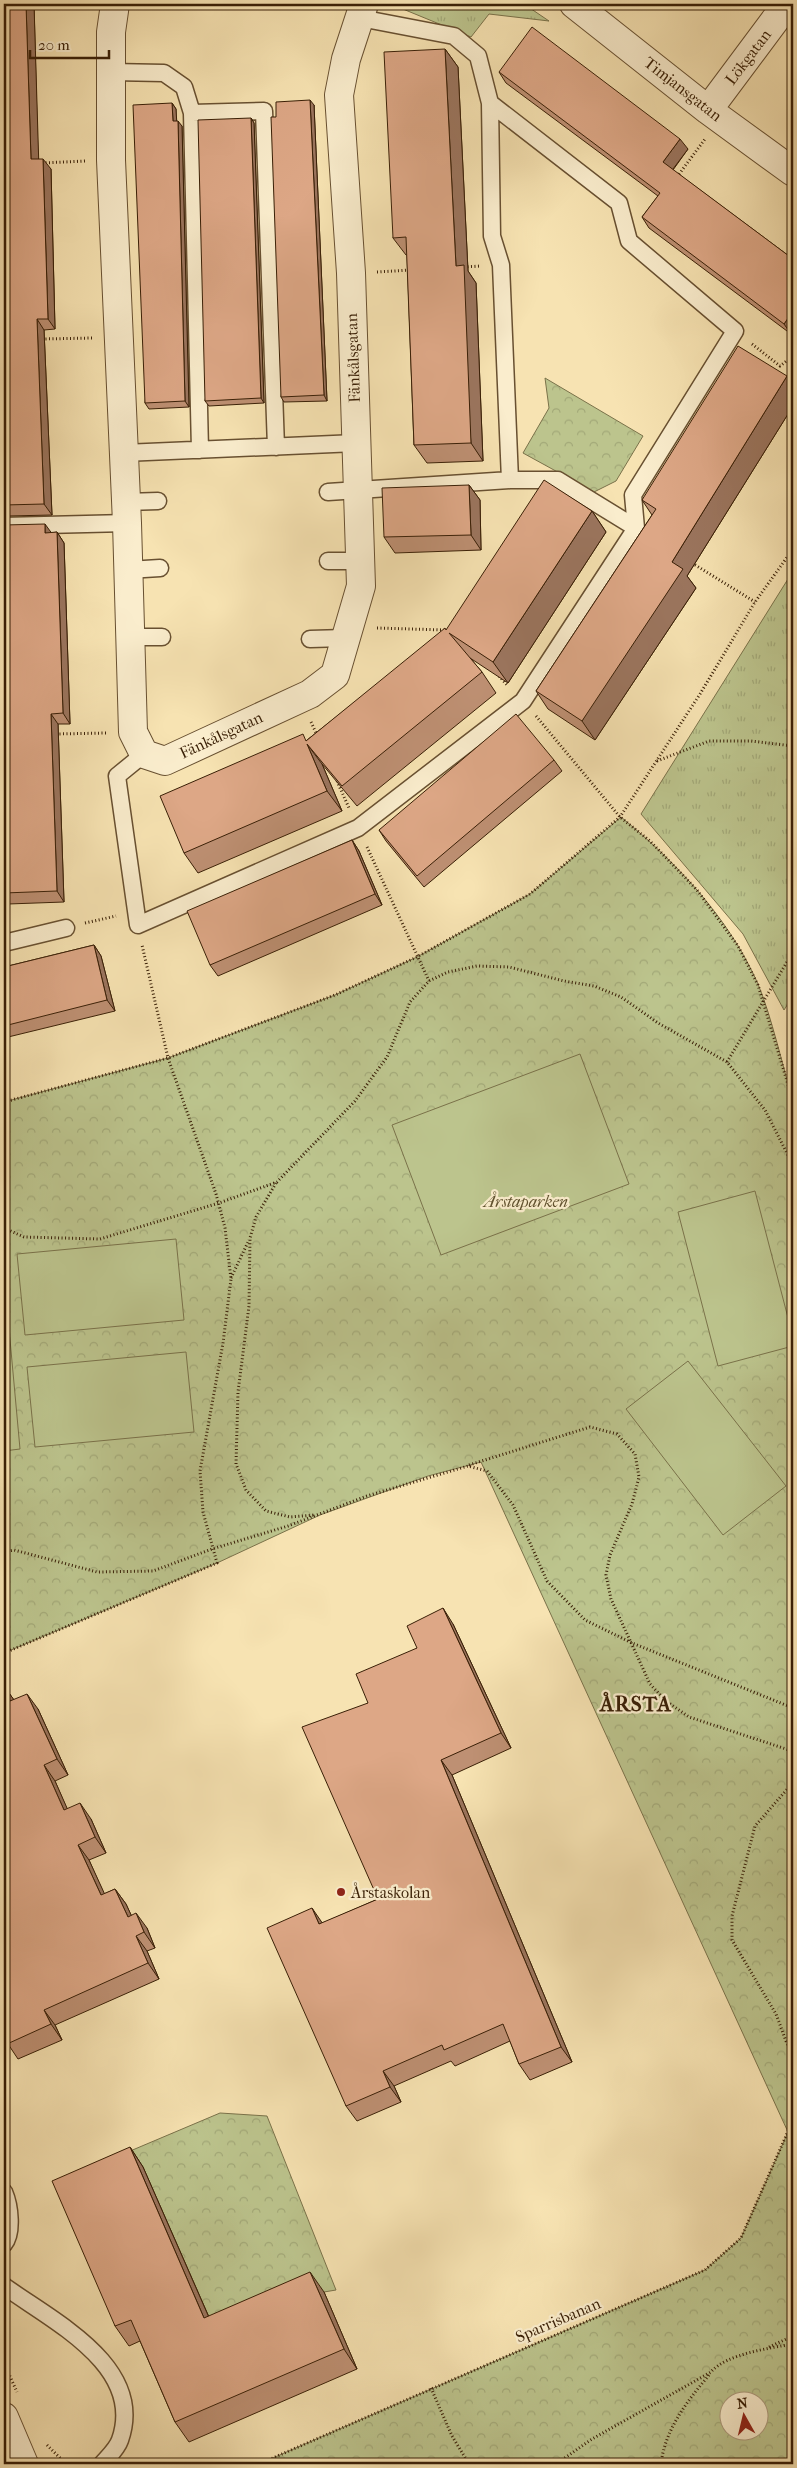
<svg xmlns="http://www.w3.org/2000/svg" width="797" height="2468" viewBox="0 0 797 2468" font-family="'IM FELL French Canon',serif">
<defs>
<pattern id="grass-tufts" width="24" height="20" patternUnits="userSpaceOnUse" patternTransform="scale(1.25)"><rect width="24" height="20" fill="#bcc48d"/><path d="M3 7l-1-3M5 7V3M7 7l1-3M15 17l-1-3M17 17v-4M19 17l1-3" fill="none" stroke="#a2a878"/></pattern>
<pattern id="park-crowns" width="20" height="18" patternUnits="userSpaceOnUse" patternTransform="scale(1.25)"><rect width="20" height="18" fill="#bcc48d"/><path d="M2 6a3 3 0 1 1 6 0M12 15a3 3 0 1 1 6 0" fill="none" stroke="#a2a878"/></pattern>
</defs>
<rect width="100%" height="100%" fill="#f7e3b2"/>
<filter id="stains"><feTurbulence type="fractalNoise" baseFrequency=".004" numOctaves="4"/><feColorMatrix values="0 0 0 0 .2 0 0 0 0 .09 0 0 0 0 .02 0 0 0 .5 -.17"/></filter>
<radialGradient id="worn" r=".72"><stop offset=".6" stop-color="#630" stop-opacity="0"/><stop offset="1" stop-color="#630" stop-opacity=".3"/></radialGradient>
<!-- grass -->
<path fill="url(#grass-tufts)" stroke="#7a724a" d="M399,4H524L549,21L489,14L471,37L398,7Z
M793,571V996L784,1010L743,934L641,814Z"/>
<!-- park -->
<path fill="url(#park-crowns)" stroke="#7a724a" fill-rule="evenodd" d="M545,378L643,436L616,481L594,492L523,453L549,408Z
M621,817C676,862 729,918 758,984C772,1018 782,1064 793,1101V2464H259L705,2270L741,2238L788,2132L481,1462L428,1476L320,1515L217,1563L4,1653V1102L168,1058L335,995L417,957L530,894ZM730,2400H760V2430H730Z
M220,2113L267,2116L336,2290L324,2292L218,2338L64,2179Z"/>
<!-- garden -->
<path fill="#bcc48d" stroke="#7a724a" d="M580,1054L629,1184L441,1255L392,1125Z
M755,1191L793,1337V1346L718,1366L678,1212Z
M176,1239L184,1320L25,1335L17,1254Z
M4,1274L20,1449L4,1451Z
M186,1352L194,1432L35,1447L27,1367Z
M688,1361L786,1486L723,1535L626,1409Z"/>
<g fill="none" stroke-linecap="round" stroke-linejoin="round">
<defs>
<path id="service" d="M360,18L454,36L478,56L490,103L492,236L501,265L510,480
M111,72L164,73L184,87L192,113L200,450
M192,113L264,111L276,447
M124,453L356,443
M328,492L510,480H558L636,528
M126,502L158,501
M4,526L127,523
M328,561H360
M128,570L160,568
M130,637H162
M310,639L345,638
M144,754L117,776L138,925L358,828L523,701L636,528L633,495L735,331L629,241L619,203L490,103
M4,943L66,928
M4,2192C10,2206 13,2233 4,2244
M4,2286C52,2321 146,2366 120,2440C117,2449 108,2457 102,2464"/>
<path id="minor" d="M115,4L111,32V160L127,523L133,732L144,754L165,761L310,694L335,675L361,586L351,273L339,95L346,59L364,4
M574,4L708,110L793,172
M708,110L787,4
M4,2417L24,2464"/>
</defs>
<!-- service casing -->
<use href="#service" stroke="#685031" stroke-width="19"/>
<!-- minor casing -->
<use href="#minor" stroke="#685031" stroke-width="30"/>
<!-- path -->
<path stroke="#391f06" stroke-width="3" stroke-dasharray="1 2.5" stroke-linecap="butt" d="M42,163L86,161
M677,177L705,139
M464,267L481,266
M377,272L411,270
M42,339L93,338
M752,344L780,366L793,356
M692,563L755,602
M377,628L445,630
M499,676L508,686
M536,716L620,817L650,841L697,890L738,946L758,985L793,1101
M311,722L318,737
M56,734L107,733
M657,761L709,741H751L793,746
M337,781L349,808
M367,847L429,981
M85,923L116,916
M727,1062L793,952
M4,1102L168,1058L335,995L417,957L530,894L620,817L700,694L755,602L793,549
M276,1183L256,1217L250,1238L249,1306L238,1392L236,1464L246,1490L266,1511L290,1517L314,1515
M4,1228L24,1237L100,1239L219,1203L277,1182L355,1101L387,1057L410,1002L429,981L448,972L477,966L509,967L564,981L594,986L621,997L658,1023L727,1062L765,1110L793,1165
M231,1278L249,1240
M469,1465L590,1427L617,1434L635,1454L639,1477L632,1504L610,1555L606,1575L611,1599L650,1684L666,1701L689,1717L789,1750L793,1762
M4,1552L14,1550L97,1572L153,1571L212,1549L288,1526L367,1496L468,1466L487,1471L513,1505L547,1581L585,1620L632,1643L793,1708
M4,1653L217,1563L203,1512L200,1471L223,1343L231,1279L225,1228L216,1194L168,1058L142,945
M793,1770L790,1786L755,1826L732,1916V1940L776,2014L786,2041L793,2055
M769,2347L793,2336
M4,2363L17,2392
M431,2388L452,2436L469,2464
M47,2445L66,2464
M259,2464L705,2270L741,2238L793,2120
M367,2464L369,2462L382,2464
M556,2464L592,2439L711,2372C726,2354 770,2348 793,2344
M661,2464C665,2429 688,2400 710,2374"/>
<!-- service -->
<use href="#service" stroke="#faedcd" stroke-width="16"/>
<!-- minor -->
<use href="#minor" stroke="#faedcd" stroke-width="28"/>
</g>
<!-- wall -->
<path fill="#be9073" stroke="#391f06" d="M4,4H34L38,159L51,169L55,329L44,330L52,515L8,516L4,510Z
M445,49L458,67L468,271L476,283L483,461L427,463L414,445L407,255H406L393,238Z
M499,72L688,149L673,170L793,259L791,334L649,228L642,217L658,196L506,83Z
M172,103L176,109V121L182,126L189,407L149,409L145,403Z
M314,105L327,401L284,402L281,397Z
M251,118L254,123L264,403L209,406L205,401Z
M787,376L793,385V406L687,576L696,588L595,740L548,709L536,691L652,515L642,500Z
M469,485L480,500L481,550L395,553L384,537Z
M592,511L606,532L508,683L470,658L482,672L496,693L357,806L322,764L342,811L198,873L184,853L307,740L446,630Z
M57,532L64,543L70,724H58L64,902L8,904L4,897V732H8L51,533Z
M554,760L562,771L424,887L386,841L379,830Z
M352,840L359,851L382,905L218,976L210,965Z
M94,945L101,956L115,1011L4,1038V967Z
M453,1624L511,1748L452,1775L572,2062L530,2080L519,2064L510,2041L455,2066L451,2061L394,2086L401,2102L357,2121L346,2106L323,1923L378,1899L368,1703L417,1648Z
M4,1686L14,1700L38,1709L68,1775L55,1781L67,1809L91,1819L106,1853L89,1860L104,1894L115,1889L126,1904L131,1915L147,1928L155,1948L147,1951L159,1979L55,2025L62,2040L18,2059L8,2044L4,2046Z
M130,2147L143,2167L209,2317L324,2292L357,2369L189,2442L175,2422L140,2341L129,2346L115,2326Z"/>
<!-- shaded-wall -->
<path fill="#9b755e" stroke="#391f06" d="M26,4H34L39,170L31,159Z
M445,49L458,67L468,271L476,283L483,461L471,443L456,266Z
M310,100L314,105L327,401L324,395Z
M172,103L176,109L177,126L173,121Z
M251,118L254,123L264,403L261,398Z
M178,121L182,126L189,407L185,401Z
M680,139L688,149L670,173L663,162Z
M43,159L51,169L55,329L48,319Z
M793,311V332L791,334L784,324Z
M37,319L44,330L52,515L44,504Z
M787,376L793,385V406L687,576L696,588L595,740L582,721L672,562Z
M469,485L480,500L481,550L471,535Z
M592,511L606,532L508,683L493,662Z
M45,524L53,535L45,533Z
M57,532L64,543L70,724L63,713Z
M51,714L58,724L64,902L57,891Z
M307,744L322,764L342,811L327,791Z
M352,840L359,851L382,905L375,894Z
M94,945L101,956L115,1011L107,1000Z
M443,1608L453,1624L511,1748L501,1733Z
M4,1686L14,1700L10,1701Z
M27,1694L38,1709L68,1775L57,1759Z
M441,1760L452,1775L572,2062L561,2047Z
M44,1765L55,1781L75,1826L64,1810Z
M80,1803L91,1819L106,1853L95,1837Z
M78,1845L89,1860L112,1910L101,1895Z
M115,1889L126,1904L139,1932L128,1917Z
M312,1908L323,1924H319Z
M136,1913L147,1928L155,1948L144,1932Z
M136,1936L147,1951L159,1979L148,1963Z
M44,2010L55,2025L62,2040L51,2024Z
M383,2071L394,2086L401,2102L390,2087Z
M130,2147L143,2167L218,2338L204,2318Z
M310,2272L324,2292L357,2369L344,2349Z"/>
<!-- building -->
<path fill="#dda786" stroke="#391f06" d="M4,4H26L31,159H43L48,319H37L44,504L4,505Z
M532,27L680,139L663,162L793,259V311L784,324L642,217L660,193L499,72Z
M445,49L456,266L464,265L471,443L414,445L406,237L393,238L384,52Z
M310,100L324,395L281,397L271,117H276V102Z
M172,103L173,121H178L185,401L145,403L133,105Z
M251,118L261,398L205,401L198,120Z
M738,346L787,376L672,562L683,569L582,721L536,691L656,509L642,500Z
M544,480L592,511L493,662L449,633L482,672L342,786L307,744L327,791L184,853L160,796L303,734L306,741L445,628L446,630Z
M469,485L471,535L384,537L382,488Z
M45,524V533L57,532L63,713L51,714L57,891L4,893V732H8L4,602V525Z
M516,714L554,760L417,876L379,830Z
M352,840L375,894L210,965L187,911Z
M94,945L107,1000L4,1026V967Z
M443,1608L501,1733L441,1760L561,2047L519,2064L503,2024L444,2050L442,2045L383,2071L390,2087L346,2106L267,1928L312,1908L319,1924L378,1899L302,1727L368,1703L356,1674L417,1648L407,1626Z
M4,1686L10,1701L27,1694L57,1759L44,1765L64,1810L80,1803L95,1837L78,1845L101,1895L115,1889L128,1917L136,1913L144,1932L136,1936L148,1963L44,2010L51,2024L7,2044L4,2037Z
M130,2147L204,2318L310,2272L344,2349L175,2422L131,2320L115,2326L52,2181Z"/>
<!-- markers -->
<circle fill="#8f2418" stroke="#faedcd" stroke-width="2" cx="341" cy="1892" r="5"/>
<g text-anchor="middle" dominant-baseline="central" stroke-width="4.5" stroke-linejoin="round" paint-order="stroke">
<!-- street labels -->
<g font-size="16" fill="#391f06" stroke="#faedcd">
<text transform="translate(748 57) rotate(-53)">Lökgatan</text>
<text transform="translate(683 89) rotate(38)">Timjansgatan</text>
<text transform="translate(353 358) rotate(-92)">Fänkålsgatan</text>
<text transform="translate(221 735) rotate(-25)">Fänkålsgatan</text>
<text transform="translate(558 2320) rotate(-23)">Sparrisbanan</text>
</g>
<!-- park labels -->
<g font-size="16" font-style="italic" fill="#60512e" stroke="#faedcd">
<text x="526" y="1201">Årstaparken</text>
</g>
<!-- poi labels -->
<g font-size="16" fill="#391f06" stroke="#faedcd" text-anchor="start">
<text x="351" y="1892">Årstaskolan</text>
</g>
<!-- district labels -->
<g font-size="21" font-weight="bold" letter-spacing="1" fill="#391f06" stroke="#faedcd">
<text x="636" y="1704">ÅRSTA</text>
</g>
</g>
<!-- margin -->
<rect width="797" height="2468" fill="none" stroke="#f7e3b2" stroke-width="20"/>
<rect x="5" y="5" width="787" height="2458" fill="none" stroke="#391f06" stroke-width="2.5"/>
<rect x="10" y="10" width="777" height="2448" fill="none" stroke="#391f06"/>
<!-- north arrow -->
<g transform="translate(744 2416) rotate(352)"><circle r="24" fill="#faedcd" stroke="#ad9b7d"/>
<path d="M0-4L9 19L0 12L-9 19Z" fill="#8f2418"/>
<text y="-8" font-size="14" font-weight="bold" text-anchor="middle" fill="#391f06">N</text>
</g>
<!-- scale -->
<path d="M30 50v8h79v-8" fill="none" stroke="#391f06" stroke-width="2.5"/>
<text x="38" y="50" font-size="15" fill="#391f06" stroke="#faedcd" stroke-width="4" paint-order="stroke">20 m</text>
<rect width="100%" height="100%" filter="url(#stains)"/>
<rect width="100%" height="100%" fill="url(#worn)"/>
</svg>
